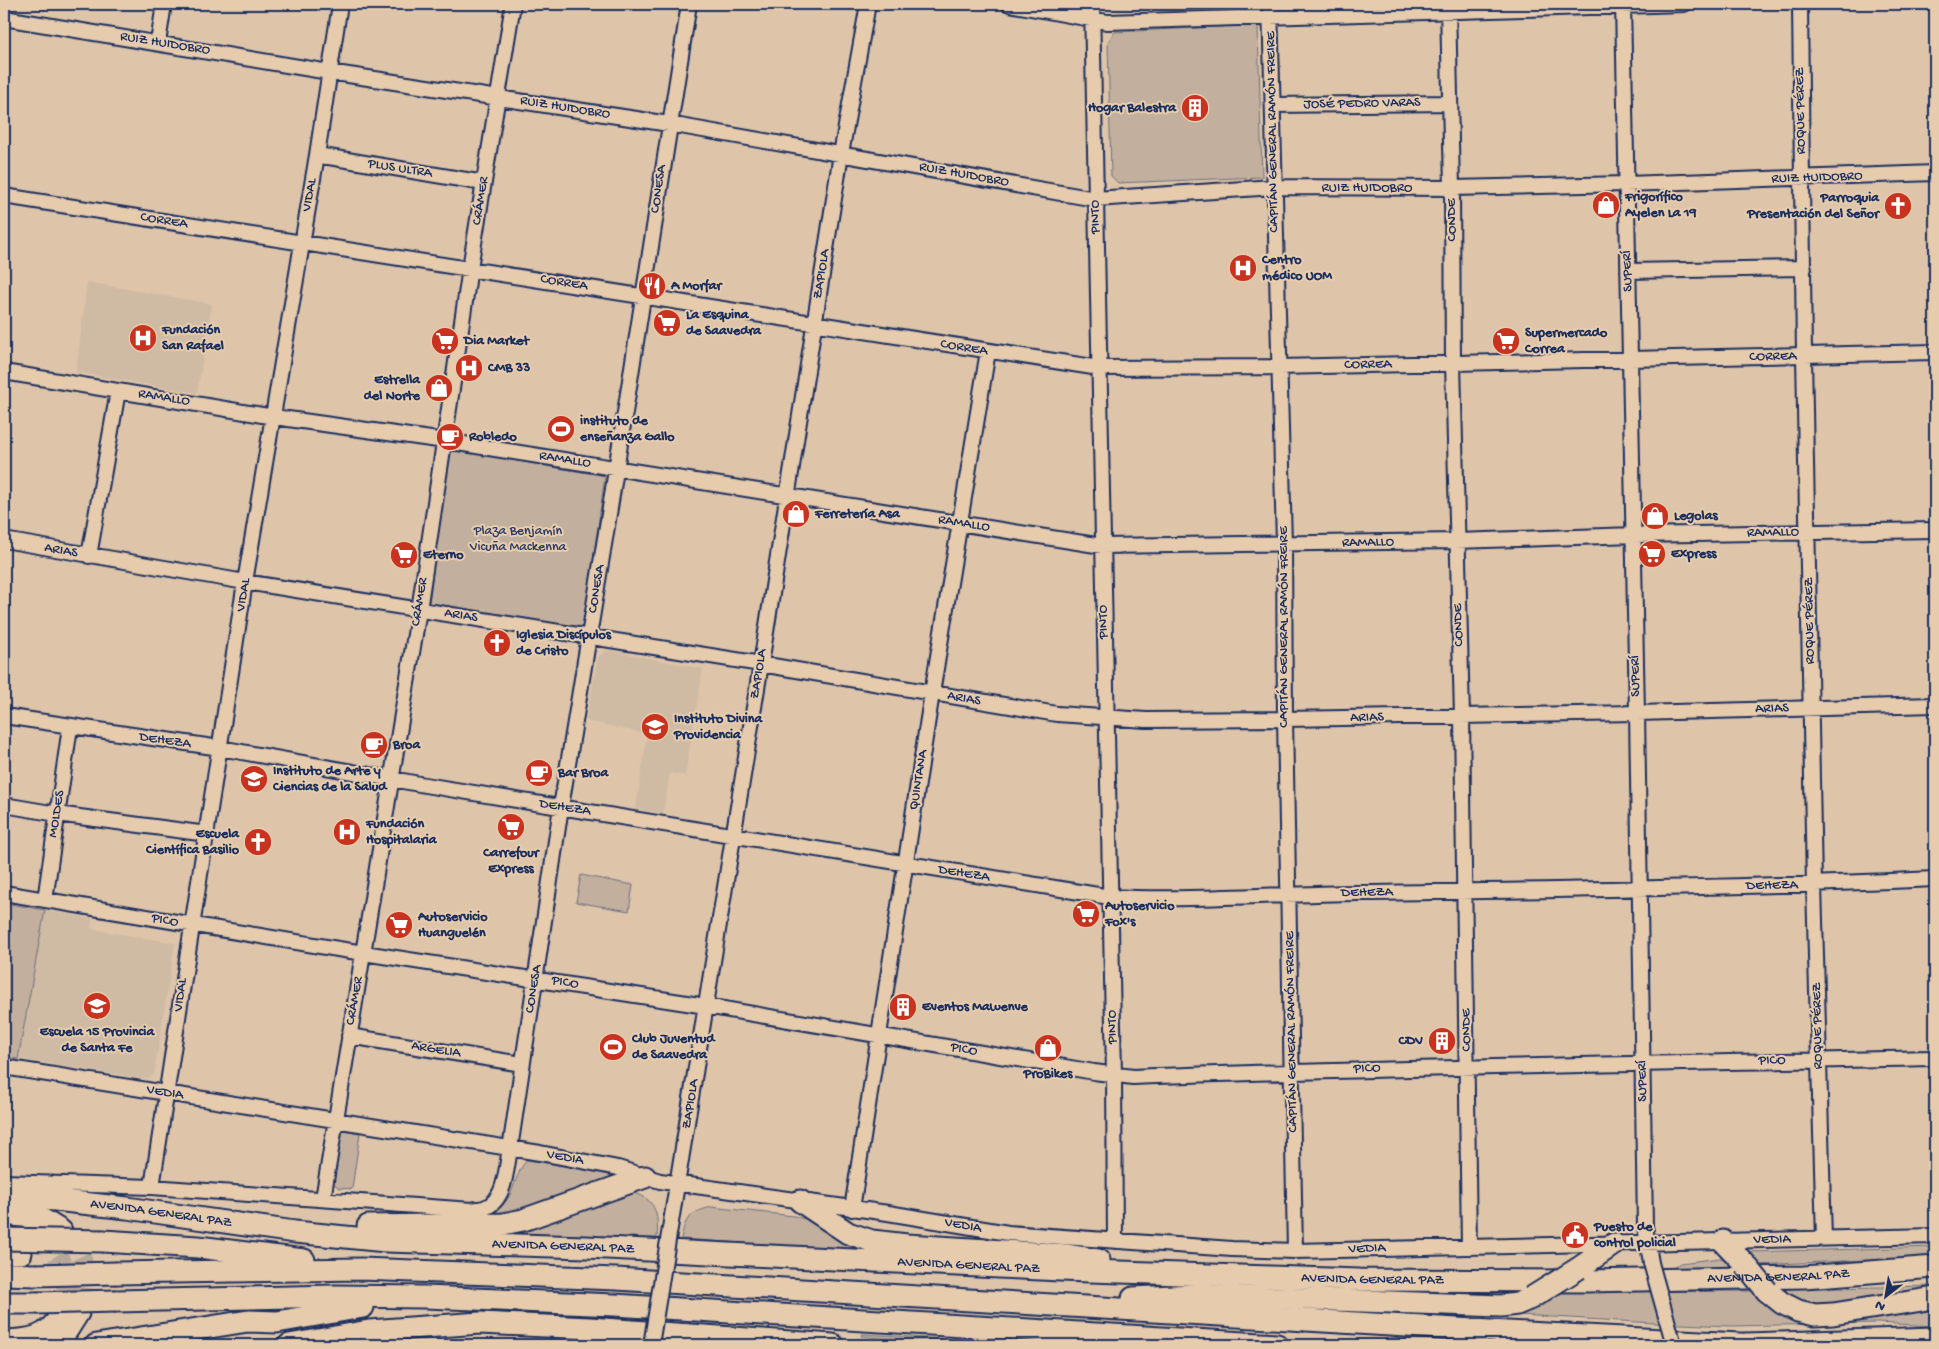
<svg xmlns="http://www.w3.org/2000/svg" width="1939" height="1349" viewBox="0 0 1939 1349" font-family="'Gochi Hand',sans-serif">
<rect width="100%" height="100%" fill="#dec5aa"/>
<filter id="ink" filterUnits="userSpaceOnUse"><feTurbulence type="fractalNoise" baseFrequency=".02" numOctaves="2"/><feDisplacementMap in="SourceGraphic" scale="10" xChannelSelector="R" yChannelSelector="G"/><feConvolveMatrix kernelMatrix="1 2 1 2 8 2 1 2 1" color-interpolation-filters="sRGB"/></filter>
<g filter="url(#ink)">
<!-- built -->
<path fill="#cfbaa4" d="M87,282L212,304L197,393L76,372Z
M607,650L703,669L685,776L670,773L663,814L636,809L647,734L586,721L598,657Z
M45,910L92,919L91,929L175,943L154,1075L146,1079L18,1059Z"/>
<!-- green -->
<path fill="#c2af9e" stroke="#6e6f7e" d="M1258,25L1262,177L1118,183L1111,176L1108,42L1114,32Z
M448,449L605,476L584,628L429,603Z
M581,875L633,885L629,911L576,902Z
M4,903L45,910L18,1059L4,1057Z
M342,1130L360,1133L352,1189L339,1188L333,1183L339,1135Z
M527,1160L608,1173L614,1178L552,1205L483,1218C490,1214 498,1210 503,1205C515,1192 515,1173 527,1160Z
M629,1191C656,1198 659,1213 657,1238L418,1234L520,1232L558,1220L621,1192Z
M711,1207L794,1216L805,1219L817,1224L1027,1261L681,1239C685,1217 690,1213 711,1207Z
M1935,1247V1257L1755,1265L1748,1252Z
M1720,1258L1728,1260L1736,1266L1670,1270L1680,1263Z
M1935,1286V1292L1813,1307L1776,1289Z
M1759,1291L1775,1308L1935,1305V1326L1877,1323L1731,1326L1654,1323L1484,1313L1553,1292Z
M862,1334L1039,1345H947L861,1336Z"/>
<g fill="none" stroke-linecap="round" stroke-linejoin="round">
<!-- highway-tunnel -->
<path stroke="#b7a79b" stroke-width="21" stroke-dasharray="21 11" stroke-linecap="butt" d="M61,1231C87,1256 91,1280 78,1313
M34,1233C62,1252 75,1282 61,1315"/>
<defs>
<path id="minor" d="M1009,4L1107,22L1684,4
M1092,4L1114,1074L1115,1241
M1270,4L1284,544L1285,719L1295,1251
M1448,4L1452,188L1453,363L1462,716L1469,1247
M1623,4L1637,713L1645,1226L1651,1263
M1800,4L1804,356L1814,885L1824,1239
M4,18L329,72L669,124L1095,199L1274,187L1452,188L1626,184L1935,173
M158,43L164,4
M1273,105L1450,103
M317,155L484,183
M4,196L1099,368L1279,367L1935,352
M1628,271L1804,268
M4,372L274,417L445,441L1102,546L1456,541L1634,535L1935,530
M4,540L245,582L761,664L1057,714L1146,720L1285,719L1637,713L1935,705
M89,556L118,391
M4,716L220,748L425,785L1110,897C1192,901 1276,894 1359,893C1551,890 1743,888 1935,879
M4,805L57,814L207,834
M4,893L338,949L706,1006L1094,1072L1133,1077C1400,1067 1668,1064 1935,1058
M45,900L70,727
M349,1036L522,1064
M4,1067L540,1153L618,1168L660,1181L888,1213L1008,1233L1232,1249L1295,1251L1935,1236
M4,1182L152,1187L472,1210C476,1209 481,1209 484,1208C506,1201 506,1168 510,1149L561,807L610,508L689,4
M152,1187L245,582L317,155L340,4
M323,1199L419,610L470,268L513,4
M852,1209L932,693L988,351
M671,1222L761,664L841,154L868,4"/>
<g id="highway">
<path id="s1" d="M4,1196L55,1200L127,1208L295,1232L386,1241L586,1247L1060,1270L1359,1280L1585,1281L1804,1277L1935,1267"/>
<path d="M800,1201L848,1233L872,1241L907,1245L1067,1255L1099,1260"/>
<path d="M4,1214L40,1218L61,1231"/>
<path d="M368,1226L503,1224L523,1220L645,1177"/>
<path d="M103,1241L198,1247L304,1260"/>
<path d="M1723,1241L1745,1264"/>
<path d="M4,1253H21"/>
<path d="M1579,1268L1614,1244"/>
<path d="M117,1273L361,1269L616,1279L1507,1332L1759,1345"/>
<path d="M4,1274L35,1275"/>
<path d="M1767,1291L1782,1303L1798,1311L1815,1315L1833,1314L1935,1298"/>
<path d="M1133,1298L1194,1295L1501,1306L1517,1304L1531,1298"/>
<path d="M116,1301L335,1296L425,1297L614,1305L1277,1345"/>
<path d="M4,1303H36"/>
<path d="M4,1341C30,1340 46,1339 61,1315"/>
<path d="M56,1341L64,1335L78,1313"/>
<path d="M1746,1344L1935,1338"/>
<path d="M96,1345L248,1321L277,1322L363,1307"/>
<path d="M289,1345L369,1331L480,1323L589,1328L833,1345"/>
</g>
</defs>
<!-- minor casing -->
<use href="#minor" stroke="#1b2f5e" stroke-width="18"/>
<!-- highway casing -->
<use href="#highway" stroke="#1b2f5e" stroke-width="25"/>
<!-- minor -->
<use href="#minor" stroke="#e6cbad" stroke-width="14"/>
<!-- highway -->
<use href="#highway" stroke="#e6cbad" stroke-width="21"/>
<defs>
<path id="minor-bridge" d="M1651,1263L1674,1345
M651,1345L671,1222"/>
<path id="highway-bridge" d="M4,1239L103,1241
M1745,1264L1767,1291
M35,1275L117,1273
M1531,1298L1579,1268
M36,1303L116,1301"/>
</defs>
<!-- minor-bridge casing -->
<use href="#minor-bridge" stroke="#1b2f5e" stroke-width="18" stroke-linecap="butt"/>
<!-- highway-bridge casing -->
<use href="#highway-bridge" stroke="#1b2f5e" stroke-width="25" stroke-linecap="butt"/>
<!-- minor-bridge -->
<use href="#minor-bridge" stroke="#e6cbad" stroke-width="14"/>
<!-- highway-bridge -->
<use href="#highway-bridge" stroke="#e6cbad" stroke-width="21"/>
</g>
</g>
<!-- icons -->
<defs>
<symbol id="building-disc" viewBox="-11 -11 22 22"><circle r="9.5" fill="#c8321e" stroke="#e6cbad"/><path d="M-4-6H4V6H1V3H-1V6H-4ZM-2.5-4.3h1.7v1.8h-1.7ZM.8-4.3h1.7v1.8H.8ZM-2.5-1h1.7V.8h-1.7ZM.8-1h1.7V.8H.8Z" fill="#fff"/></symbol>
<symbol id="shop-disc" viewBox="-11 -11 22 22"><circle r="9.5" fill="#c8321e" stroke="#e6cbad"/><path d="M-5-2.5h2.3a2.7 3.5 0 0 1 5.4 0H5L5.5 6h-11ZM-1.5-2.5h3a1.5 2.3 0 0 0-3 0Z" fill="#fff"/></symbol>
<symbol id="church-disc" viewBox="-11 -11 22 22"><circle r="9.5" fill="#c8321e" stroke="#e6cbad"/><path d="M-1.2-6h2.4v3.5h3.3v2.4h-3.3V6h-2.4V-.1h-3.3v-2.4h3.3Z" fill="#fff"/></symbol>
<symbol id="hospital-disc" viewBox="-11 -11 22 22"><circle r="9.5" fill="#c8321e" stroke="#e6cbad"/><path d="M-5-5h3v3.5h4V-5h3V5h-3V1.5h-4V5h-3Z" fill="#fff"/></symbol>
<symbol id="restaurant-disc" viewBox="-11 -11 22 22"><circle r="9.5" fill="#c8321e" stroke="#e6cbad"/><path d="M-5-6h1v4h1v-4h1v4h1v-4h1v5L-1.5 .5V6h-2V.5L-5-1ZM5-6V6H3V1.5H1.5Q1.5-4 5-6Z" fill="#fff"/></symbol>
<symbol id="supermarket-disc" viewBox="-11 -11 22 22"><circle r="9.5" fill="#c8321e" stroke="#e6cbad"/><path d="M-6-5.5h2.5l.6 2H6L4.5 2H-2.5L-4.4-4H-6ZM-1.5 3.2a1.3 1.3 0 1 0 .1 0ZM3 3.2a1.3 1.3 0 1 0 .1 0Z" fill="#fff"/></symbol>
<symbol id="stadium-disc" viewBox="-11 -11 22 22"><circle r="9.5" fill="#c8321e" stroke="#e6cbad"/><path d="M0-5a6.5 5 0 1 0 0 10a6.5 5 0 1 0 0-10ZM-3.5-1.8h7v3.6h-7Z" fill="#fff"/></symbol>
<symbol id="cafe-disc" viewBox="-11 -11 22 22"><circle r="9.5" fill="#c8321e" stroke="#e6cbad"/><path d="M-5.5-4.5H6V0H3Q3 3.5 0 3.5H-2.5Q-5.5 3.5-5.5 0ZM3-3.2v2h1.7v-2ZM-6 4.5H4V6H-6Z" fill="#fff"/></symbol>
<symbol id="school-disc" viewBox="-11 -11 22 22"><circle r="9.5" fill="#c8321e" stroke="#e6cbad"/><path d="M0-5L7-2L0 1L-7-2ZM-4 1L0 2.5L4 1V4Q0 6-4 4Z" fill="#fff"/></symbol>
<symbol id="university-disc" viewBox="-11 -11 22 22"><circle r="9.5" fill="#c8321e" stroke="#e6cbad"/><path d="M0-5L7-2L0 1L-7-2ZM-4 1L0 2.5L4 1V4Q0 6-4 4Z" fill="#fff"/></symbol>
<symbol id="civic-disc" viewBox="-11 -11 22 22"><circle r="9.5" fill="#c8321e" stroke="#e6cbad"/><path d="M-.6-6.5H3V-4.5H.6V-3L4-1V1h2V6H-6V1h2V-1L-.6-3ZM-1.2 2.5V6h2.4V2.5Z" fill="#fff"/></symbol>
</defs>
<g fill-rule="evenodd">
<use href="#building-disc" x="1179" y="92" width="32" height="32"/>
<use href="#shop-disc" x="1590" y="189" width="32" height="32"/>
<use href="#church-disc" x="1882" y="190" width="32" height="32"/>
<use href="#hospital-disc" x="1227" y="252" width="32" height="32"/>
<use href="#restaurant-disc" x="636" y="270" width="32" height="32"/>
<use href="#supermarket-disc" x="651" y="307" width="32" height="32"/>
<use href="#hospital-disc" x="127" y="322" width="32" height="32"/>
<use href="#supermarket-disc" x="429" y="325" width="32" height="32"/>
<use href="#supermarket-disc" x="1490" y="325" width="32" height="32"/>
<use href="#hospital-disc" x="453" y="352" width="32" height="32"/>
<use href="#shop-disc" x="423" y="372" width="32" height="32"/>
<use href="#stadium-disc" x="545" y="413" width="32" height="32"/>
<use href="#cafe-disc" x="434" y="421" width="32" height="32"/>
<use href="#shop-disc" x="780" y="498" width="32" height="32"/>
<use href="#shop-disc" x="1639" y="500" width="32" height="32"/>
<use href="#supermarket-disc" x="1636" y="538" width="32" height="32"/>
<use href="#supermarket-disc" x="388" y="539" width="32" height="32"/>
<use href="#church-disc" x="481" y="627" width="32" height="32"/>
<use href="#school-disc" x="639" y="711" width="32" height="32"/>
<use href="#cafe-disc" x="358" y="729" width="32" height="32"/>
<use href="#cafe-disc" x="523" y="757" width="32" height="32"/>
<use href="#university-disc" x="238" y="763" width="32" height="32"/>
<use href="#supermarket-disc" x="495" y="811" width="32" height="32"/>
<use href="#hospital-disc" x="331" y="816" width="32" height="32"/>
<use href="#church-disc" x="242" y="826" width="32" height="32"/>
<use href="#supermarket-disc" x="1070" y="898" width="32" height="32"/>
<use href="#supermarket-disc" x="383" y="909" width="32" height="32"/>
<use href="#school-disc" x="81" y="990" width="32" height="32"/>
<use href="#building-disc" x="887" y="991" width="32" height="32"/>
<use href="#building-disc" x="1426" y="1025" width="32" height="32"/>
<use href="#stadium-disc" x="597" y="1031" width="32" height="32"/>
<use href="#shop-disc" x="1032" y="1032" width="32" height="32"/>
<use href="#civic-disc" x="1559" y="1219" width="32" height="32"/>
</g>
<g text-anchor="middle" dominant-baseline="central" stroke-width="4" stroke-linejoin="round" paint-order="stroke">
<!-- street labels -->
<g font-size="14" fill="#1b2f5e" stroke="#e6cbad">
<text transform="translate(165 44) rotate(9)">RUIZ HUIDOBRO</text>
<text transform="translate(1362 104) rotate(-1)">JOSÉ PEDRO VARAS</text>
<text transform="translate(565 108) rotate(9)">RUIZ HUIDOBRO</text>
<text transform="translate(1801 111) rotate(-91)">ROQUE PÉREZ</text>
<text transform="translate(1273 132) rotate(-91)">CAPITÁN GENERAL RAMÓN FREIRE</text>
<text transform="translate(400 169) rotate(9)">PLUS ULTRA</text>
<text transform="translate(964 175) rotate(10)">RUIZ HUIDOBRO</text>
<text transform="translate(1817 178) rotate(-2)">RUIZ HUIDOBRO</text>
<text x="1367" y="188">RUIZ HUIDOBRO</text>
<text transform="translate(659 189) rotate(-82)">CONESA</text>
<text transform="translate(310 195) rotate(-80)">VIDAL</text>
<text transform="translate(481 201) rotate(-81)">CRÁMER</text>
<text transform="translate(1096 217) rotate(-91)">PINTO</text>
<text transform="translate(1452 220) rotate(-90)">CONDE</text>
<text transform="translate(164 221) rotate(9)">CORREA</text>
<text transform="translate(1628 271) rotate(-92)">SUPERÍ</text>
<text transform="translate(822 274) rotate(-81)">ZAPIOLA</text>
<text transform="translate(564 283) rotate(9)">CORREA</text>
<text transform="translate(964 348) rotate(9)">CORREA</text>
<text transform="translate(1773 357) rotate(-1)">CORREA</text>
<text transform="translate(1368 365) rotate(-1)">CORREA</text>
<text transform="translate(164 398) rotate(9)">RAMALLO</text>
<text transform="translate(565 460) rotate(9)">RAMALLO</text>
<text transform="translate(964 524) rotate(9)">RAMALLO</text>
<text transform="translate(1773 533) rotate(-1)">RAMALLO</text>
<text transform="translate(1368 543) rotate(-1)">RAMALLO</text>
<text transform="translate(61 551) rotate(10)">ARIAS</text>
<text transform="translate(597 589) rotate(-81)">CONESA</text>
<text transform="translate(244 595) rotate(-81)">VIDAL</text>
<text transform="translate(420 602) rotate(-81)">CRÁMER</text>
<text transform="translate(461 616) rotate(9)">ARIAS</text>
<text transform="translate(1810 621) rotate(-91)">ROQUE PÉREZ</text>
<text transform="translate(1104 622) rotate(-91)">PINTO</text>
<text transform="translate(1459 625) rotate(-92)">CONDE</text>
<text transform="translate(1284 627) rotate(-90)">CAPITÁN GENERAL RAMÓN FREIRE</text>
<text transform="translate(759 674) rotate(-81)">ZAPIOLA</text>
<text transform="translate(1636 676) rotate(-91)">SUPERÍ</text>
<text transform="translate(964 699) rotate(10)">ARIAS</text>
<text transform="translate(1772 709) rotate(-2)">ARIAS</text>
<text transform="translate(1367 718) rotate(-1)">ARIAS</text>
<text transform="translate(165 741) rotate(8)">DEHEZA</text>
<text transform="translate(919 780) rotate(-81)">QUINTANA</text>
<text transform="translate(565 808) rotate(9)">DEHEZA</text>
<text transform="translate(57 814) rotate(-81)">MOLDES</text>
<text transform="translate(964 874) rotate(9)">DEHEZA</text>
<text transform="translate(1772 886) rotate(-1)">DEHEZA</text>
<text transform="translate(1367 893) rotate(-1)">DEHEZA</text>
<text transform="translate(165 921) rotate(10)">PICO</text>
<text transform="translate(565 983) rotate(9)">PICO</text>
<text transform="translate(534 989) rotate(-81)">CONESA</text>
<text transform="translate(181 995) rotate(-82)">VIDAL</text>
<text transform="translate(355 1001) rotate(-80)">CRÁMER</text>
<text transform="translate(1818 1026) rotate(-91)">ROQUE PÉREZ</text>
<text transform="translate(1113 1027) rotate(-91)">PINTO</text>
<text transform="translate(1467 1030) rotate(-91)">CONDE</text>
<text transform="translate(1292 1032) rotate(-91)">CAPITÁN GENERAL RAMÓN FREIRE</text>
<text transform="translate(436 1050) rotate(9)">ARGELIA</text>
<text transform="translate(964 1050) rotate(10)">PICO</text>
<text transform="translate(1772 1061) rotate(-1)">PICO</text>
<text transform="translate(1367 1069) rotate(-2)">PICO</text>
<text transform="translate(1643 1081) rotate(-91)">SUPERÍ</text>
<text transform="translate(165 1093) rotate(9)">VEDIA</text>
<text transform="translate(691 1104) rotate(-81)">ZAPIOLA</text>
<text transform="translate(565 1158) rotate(10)">VEDIA</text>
<text stroke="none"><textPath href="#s1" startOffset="158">AVENIDA GENERAL PAZ</textPath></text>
<text transform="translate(963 1226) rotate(10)">VEDIA</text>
<text transform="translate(1772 1240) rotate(-1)">VEDIA</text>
<text stroke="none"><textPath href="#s1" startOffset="562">AVENIDA GENERAL PAZ</textPath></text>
<text transform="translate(1367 1249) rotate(-2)">VEDIA</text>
<text stroke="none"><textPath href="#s1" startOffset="968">AVENIDA GENERAL PAZ</textPath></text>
<text stroke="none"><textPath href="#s1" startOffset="1778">AVENIDA GENERAL PAZ</textPath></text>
<text stroke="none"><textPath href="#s1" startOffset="1372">AVENIDA GENERAL PAZ</textPath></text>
</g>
<!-- poi labels -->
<g font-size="14" font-weight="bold" fill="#1b2f5e" stroke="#e6cbad" text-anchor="start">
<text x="1176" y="108" text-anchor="end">Hogar Balestra</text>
<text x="1625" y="197">Frigorífico<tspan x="1625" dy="16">Ayelen La 19</tspan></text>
<text x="1879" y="198" text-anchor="end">Parroquia<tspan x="1879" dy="16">Presentación del Señor</tspan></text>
<text x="1262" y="260">Centro<tspan x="1262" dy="16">médico UOM</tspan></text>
<text x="671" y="286">A Morfar</text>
<text x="686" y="315">La Esquina<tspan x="686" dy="16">de Saavedra</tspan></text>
<text x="162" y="330">Fundación<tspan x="162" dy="16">San Rafael</tspan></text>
<text x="1525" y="333">Supermercado<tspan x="1525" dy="16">Correa</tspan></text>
<text x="464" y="341">Dia Market</text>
<text x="488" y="368">CMB 33</text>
<text x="420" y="380" text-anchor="end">Estrella<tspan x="420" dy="16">del Norte</tspan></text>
<text x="580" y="421">instituto de<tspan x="580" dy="16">enseñanza Gallo</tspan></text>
<text x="469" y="437">Robledo</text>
<text x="815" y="514">Ferretería Asa</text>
<text x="1674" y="516">Legolas</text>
<text x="1671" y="554">Express</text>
<text x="423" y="555">Eterno</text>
<text x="516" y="635">Iglesia Discípulos<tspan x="516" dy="16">de Cristo</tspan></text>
<text x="674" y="719">Instituto Divina<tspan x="674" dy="16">Providencia</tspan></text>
<text x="393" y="745">Broa</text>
<text x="273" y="771">Instituto de Arte y<tspan x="273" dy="16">Ciencias de la Salud</tspan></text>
<text x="558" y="773">Bar Broa</text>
<text x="366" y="824">Fundación<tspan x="366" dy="16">Hospitalaria</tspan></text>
<text x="239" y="834" text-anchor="end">Escuela<tspan x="239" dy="16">Científica Basilio</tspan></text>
<text x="511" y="853" text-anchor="middle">Carrefour<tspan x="511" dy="16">Express</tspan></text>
<text x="1105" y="906">Autoservicio<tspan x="1105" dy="16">Fox's</tspan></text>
<text x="418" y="917">Autoservicio<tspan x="418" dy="16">Huanguelén</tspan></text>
<text x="922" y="1007">Eventos Mawenve</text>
<text x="97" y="1032" text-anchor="middle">Escuela 15 Provincia<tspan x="97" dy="16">de Santa Fe</tspan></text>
<text x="632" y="1039">Club Juventud<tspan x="632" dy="16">de Saavedra</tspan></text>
<text x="1423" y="1041" text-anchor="end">CDV</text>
<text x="1048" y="1074" text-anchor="middle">ProBikes</text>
<text x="1594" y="1227">Puesto de<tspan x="1594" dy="16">control policial</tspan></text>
</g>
<!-- park labels -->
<g font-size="14" fill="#2c3c64" stroke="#e6cbad">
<text x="518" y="531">Plaza Benjamín<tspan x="518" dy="16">Vicuña Mackenna</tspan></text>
</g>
</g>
<!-- margin -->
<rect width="1939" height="1349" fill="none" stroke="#e6cbad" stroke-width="20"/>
<rect x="10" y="10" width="1919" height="1329" fill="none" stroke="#1b2f5e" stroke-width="2" filter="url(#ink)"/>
<!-- north arrow -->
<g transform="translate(1886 1296) rotate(211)" stroke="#e6cbad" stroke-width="4" paint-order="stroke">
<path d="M0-4L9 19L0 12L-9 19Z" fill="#1b2f5e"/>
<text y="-8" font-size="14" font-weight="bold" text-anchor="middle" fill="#1b2f5e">N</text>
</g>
</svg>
